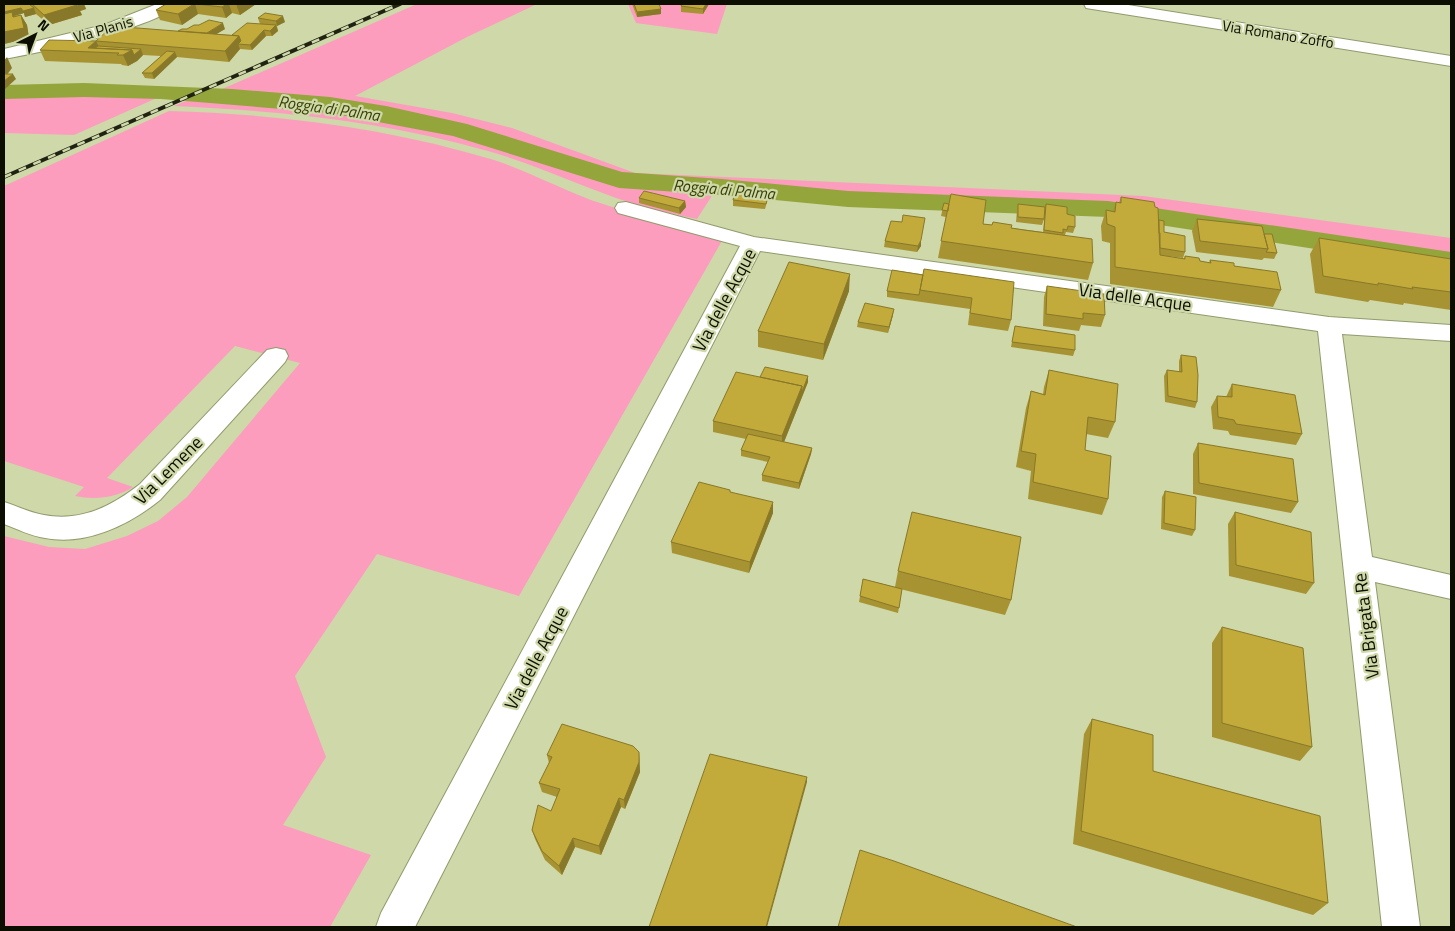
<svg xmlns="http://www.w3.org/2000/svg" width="1455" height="931" viewBox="0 0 1455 931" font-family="'Titillium Web',sans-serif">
<rect width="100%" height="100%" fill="#ced8a8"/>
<!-- green -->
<path fill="#fc9dbe" d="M417,4H537L467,37L355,96L452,113L512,128L635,173L1143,196L1451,238V256L1118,206L935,199L626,178L462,125L357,105L208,92L220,90Z
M628,4H727L717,34L636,23Z
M44,95L159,97L74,135L4,133V98Z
M191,99L228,100L319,108L386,119L477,140L618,185L715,191L697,219C675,214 652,210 631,203C583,187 537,165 488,151C384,121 282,111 174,106Z
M169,111C279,114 388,128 494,160C531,172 566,192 603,204C642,217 683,227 723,239L519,596L377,554L295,676L326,757L283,825L371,855L330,927H4V536L49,547L85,549L127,536L158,521L187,497L300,363L235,346L107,478L133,487C116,498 95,500 75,496L84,487L4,461V186Z"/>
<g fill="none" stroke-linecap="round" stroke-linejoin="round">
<!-- canal -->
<path fill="#94a53b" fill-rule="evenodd" d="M84,83L232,89L330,97L386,106L467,124L622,172L722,179L848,191L1108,201L1451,252V270L1108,217L848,207L722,195L619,188L453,136L330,113L161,99L84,97L4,99V85Z"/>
<defs>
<path id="minor" d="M626,202L754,237L1329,317L1451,325V341L1342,334L1372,557L1451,575V599L1375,582L1420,927H1382L1318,331L760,251L415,927H376L381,913L740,246L618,213L615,208L618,203Z
M276,348L285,350L288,356L285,362L160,500C129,525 86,546 45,538C31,536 17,529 4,524V502C17,506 31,513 44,515C81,522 112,506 140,484L267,350Z"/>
<path id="tertiary" d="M157,4H178C163,26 34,54 4,59V49L104,25Z
M1084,4H1122L1451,56V66L1092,9L1086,8Z"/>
</defs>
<!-- minor casing -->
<use href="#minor" stroke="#919a6d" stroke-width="2"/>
<!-- tertiary casing -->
<use href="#tertiary" stroke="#919a6d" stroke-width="2"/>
<!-- minor -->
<use href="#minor" fill="#fff" fill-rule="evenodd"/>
<!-- tertiary -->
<use href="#tertiary" fill="#fff" fill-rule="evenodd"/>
<defs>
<path id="rail" d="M4,177L400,4"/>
</defs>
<!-- rail casing -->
<use href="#rail" stroke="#202212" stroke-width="4"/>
<!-- rail -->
<use href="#rail" stroke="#ced8a8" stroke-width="2.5" stroke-dasharray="8" stroke-linecap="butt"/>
</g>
<!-- wall -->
<path fill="#a79332" d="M4,4H84L86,9L80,11L82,15L49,25L36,14L25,17L24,13L14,16L21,15L27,25L29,38L4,44Z
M166,4H256L240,15L232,13L226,18L198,14L182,25L160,20L156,10Z
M632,4H659L661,9V14L637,17Z
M709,4L703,14L681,12V6Z
M258,18L285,22L277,26L278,31L272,36H266L252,50L240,49L229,62L177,57L154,79L145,78L142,73L161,56L143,55L137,61L128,66L122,65L121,64L45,61L40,50L96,41L178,31L187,29H225L216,34L232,35L260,24Z
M768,197L767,202L765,209L733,206V200Z
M1121,197L1155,207L1164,232L1185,252L1183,258L1160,255L1184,259L1185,256L1200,261L1209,263L1210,260L1234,266L1281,290L1273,307L1110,284V243L1102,241L1101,226L1106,210L1113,211L1116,202L1119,203Z
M639,198L685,201L686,207L680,214L639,203Z
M944,203L983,224L1043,232L1045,210L1046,204L1067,214L1075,227L1073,233L1066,232L1065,235L1093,263L1088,280L938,258L946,217L941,216Z
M1018,204L1044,219L1042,225L1016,222L1017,210Z
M1197,219L1264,234L1277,253L1274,259L1264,258L1262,260L1196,252L1192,231Z
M1319,238L1451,259V310L1404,303L1403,305L1370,300L1368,302L1315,293L1310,254Z
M885,241L921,246L917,252L884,247Z
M924,269L1011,320L1008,331L968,325L970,309L887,297V291L923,275Z
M1047,286L1105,315L1101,327L1081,325L1079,331L1043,326L1044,297Z
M849,291L823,360L758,347V331Z
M893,315L888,333L857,327L858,322Z
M1015,326L1075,350L1073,356L1011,347Z
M1181,355L1197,402L1195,408L1165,402L1164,376L1167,370L1179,372V361Z
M1049,370L1115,422L1108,438L1086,434L1085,450L1108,499L1102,515L1028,499L1031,471L1016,467L1026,408L1031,391L1043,394L1044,387Z
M808,376V382L784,442L812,448L811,454L799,489L762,481V475L768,462L741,456V450L746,439L713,432V421L760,377Z
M1232,384L1302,434L1296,445L1230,435L1228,431L1213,429L1211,407L1217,396L1226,397Z
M1198,443L1298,502L1291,513L1193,494V454Z
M1165,491L1195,530L1192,536L1161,529L1162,497Z
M730,492L773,513L749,573L672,553L671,542Z
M1235,512L1314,583L1306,594L1229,576L1228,524Z
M898,571L1011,600L1005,615L900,589H902L898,613L859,602L863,579L895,587Z
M1222,627L1312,747L1300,761L1212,737V643Z
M1092,719L1153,771L1328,903L1313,915L1073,844L1084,734Z
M639,752L640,772L625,809L621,807L601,855L575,847L562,875L545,860L535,839L532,830L551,811L557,797L542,792L539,783L549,763L547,755Z"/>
<!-- shaded-wall -->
<path fill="#887829" d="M72,4H84L86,9L80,11L82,15L49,25L44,15Z
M195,4L198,14L182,25L178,14Z
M227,4H229L232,13L226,18L222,7Z
M236,4H256L240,15Z
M706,4H709L703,14V9Z
M21,8H34L36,14L25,17L24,13L14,16L17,23L6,17L4,13V12Z
M661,9V14L637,17V12Z
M21,15L27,25L29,38L4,44V32Z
M283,16L285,22L277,26L276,21Z
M223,23L225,29L205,41L203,36Z
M276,25L278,31L272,36L270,31Z
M264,30L266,36L252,50L250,45Z
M239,36L242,44H238L240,49L229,62L225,51Z
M96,41L101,51L88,48Z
M141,49L143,55L137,61L134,55Z
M132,50L137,61L128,66L123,55Z
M175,52L177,57L154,79L152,73Z
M7,57L12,68L6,76L4,71V61Z
M13,74L16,79L5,89L4,87V81Z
M685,201L686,207L680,214L679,208Z
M921,240V246L917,252L918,246Z
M850,274L849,291L823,360L824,344Z
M894,309L893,315L888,333L889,327Z
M808,376V382L782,447V436L802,386Z
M812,448L811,454L799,489V483Z
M773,502V513L749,573L750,562Z
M639,752L640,772L625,809L624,800Z
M807,777V782L767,927H766Z
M619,798L621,807L601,855L599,846Z
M573,838L575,847L562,875L559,866Z"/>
<!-- building -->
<path fill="#c2ab3a" stroke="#887829" d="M4,4H29L34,8L23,11L21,8L4,12Z
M32,4H75L77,5L44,15Z
M75,4H84L77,6Z
M166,4H194L178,14L156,10Z
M196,4H227L222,7Z
M634,4H659L661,9L637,12Z
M682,4H706L703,9L681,6Z
M12,12L13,17L21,15L24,28L4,32V14Z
M265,13L283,16L276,21L258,18Z
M209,20L223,23L207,33L178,31L182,29H187L194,25H199Z
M247,23L276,25L270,31L264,30L250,45L238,44L241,41L239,36L232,35Z
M112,26L239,36L225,51L96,41Z
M49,40L96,41L88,48L132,50L123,55H117L119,53L40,50Z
M98,46L141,49L134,55L132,50L95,48Z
M167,51L175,52L152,73H142Z
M4,74H13L4,81Z
M644,191L685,201L679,208L639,198Z
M735,193L768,197L766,204L733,200Z
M951,194L986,200L983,224L992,225L993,222L1012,225L1011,228L1024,230L1092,239L1093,263L941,241Z
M1121,197L1154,202L1155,207L1158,208L1160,255L1185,259V256L1199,258L1200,261L1211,263L1210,260L1234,263V266L1277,272L1281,290L1115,267V227L1107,224L1106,210L1115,212L1116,202L1121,203Z
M944,203L949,204L948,211L942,210Z
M1018,204L1045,207L1044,219L1018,217Z
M1046,204L1067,207V214L1075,216V227L1068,226L1067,230L1063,229V233L1044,230Z
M903,215L925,218L921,240L918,246L885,241L891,221L902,222Z
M1197,219L1262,226L1268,249L1200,241Z
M1159,220L1164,221V232L1185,236V252L1160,248V233H1159Z
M1264,234H1272L1277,253L1266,252L1268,249Z
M1319,238L1451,259V292L1412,287L1413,289L1378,283V285L1323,276Z
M789,262L850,274L824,344L758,331Z
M924,269L1014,282L1011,320L970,313L972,298L920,290Z
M892,270L923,275L919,295L887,291Z
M1047,286L1104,294L1105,315L1083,313V319L1046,314Z
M865,303L894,309L889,327L858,322Z
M1015,326L1075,335V350L1012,342Z
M1181,355L1196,357L1198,375L1197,402L1168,396L1167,370L1182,372Z
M765,367L808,376L802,392V386L760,377Z
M1049,370L1118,384L1115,422L1088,417L1085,450L1111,456L1108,499L1033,482L1036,454L1021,451L1031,391L1045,395Z
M736,372L802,386L782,436L713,421Z
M1232,384L1295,395L1302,434L1236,424L1234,420L1218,417L1217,396L1232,397Z
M748,434L812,448L799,483L762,475L770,457L741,450Z
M1198,443L1293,459L1298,502L1199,483Z
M699,482L730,490V492L773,502L750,562L671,542Z
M1165,491L1196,497L1195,530L1164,523Z
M912,512L1021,537L1011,600L898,571Z
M1235,512L1311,532L1314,583L1236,565Z
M863,579L902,589L899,608L860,596Z
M1222,627L1303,648L1312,747L1222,723Z
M1092,719L1153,735V771L1320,816L1328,903L1081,831Z
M562,724L633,746L639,752V762L624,800L619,798L599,846L573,838L559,866L542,851L532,830L538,805L551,811L560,789L539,783L552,757L547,755Z
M710,754L807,777L766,927H649Z
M860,850L894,861L1077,927H838Z"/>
<g text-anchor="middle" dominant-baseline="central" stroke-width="4.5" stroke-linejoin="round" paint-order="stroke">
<!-- far-street labels -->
<g font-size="15" fill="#0c0e01" stroke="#ced8a8">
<text transform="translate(103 29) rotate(-16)">Via Planis</text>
<text transform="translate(1278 34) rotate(9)">Via Romano Zoffo</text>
</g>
<!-- far-water labels -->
<g font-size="16" font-style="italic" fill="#363e03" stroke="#ced8a8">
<text transform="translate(329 108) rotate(8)">Roggia di Palma</text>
<text transform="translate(724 189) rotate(5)">Roggia di Palma</text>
</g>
<!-- street labels -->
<g font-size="18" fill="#0c0e01" stroke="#ced8a8">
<text transform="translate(1135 297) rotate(8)">Via delle Acque</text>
<text transform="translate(724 300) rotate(-62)">Via delle Acque</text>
<text transform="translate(168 470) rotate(-45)">Via Lemene</text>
<text transform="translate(1366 626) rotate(-97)">Via Brigata Re</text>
<text transform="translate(536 658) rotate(-62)">Via delle Acque</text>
</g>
</g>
<!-- border -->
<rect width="1455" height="931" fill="none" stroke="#0c0e01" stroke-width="10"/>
<!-- north arrow -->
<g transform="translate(35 35) rotate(42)" stroke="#ced8a8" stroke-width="4" paint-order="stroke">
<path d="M0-4L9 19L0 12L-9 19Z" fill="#0c0e01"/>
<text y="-8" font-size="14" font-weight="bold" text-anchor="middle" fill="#0c0e01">N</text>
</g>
</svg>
